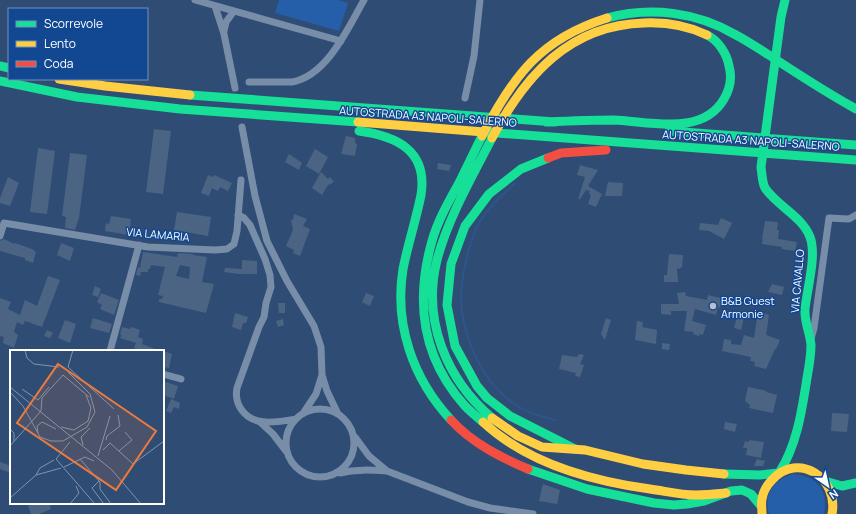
<svg xmlns="http://www.w3.org/2000/svg" width="856" height="514" viewBox="0 0 856 514" font-family="Manrope,sans-serif">
<rect width="100%" height="100%" fill="#2f4c75"/>
<!-- green -->
<path fill="#255fa9" d="M279,0H338L348,3L339,31L275,13Z
M793,474C817,476 829,490 824,514H769C763,493 774,480 793,474Z"/>
<g fill="none" stroke-linecap="round" stroke-linejoin="round">
<!-- stream -->
<path stroke="#2e558b" stroke-width="2" d="M515,183C503,195 489,206 480,221C475,229 472,240 469,249C465,264 462,278 461,294C460,332 481,381 513,403C525,412 540,416 555,420"/>
</g>
<!-- building -->
<path fill="#4c6484" fill-rule="evenodd" d="M154,129L171,131L163,194L146,192Z
M346,136L355,138V143L357,144L355,156L341,154Z
M38,148L55,151L47,214L30,212Z
M315,149L328,157L319,174L306,166Z
M70,153L87,155L79,218L75,230L65,228L66,217L62,216Z
M289,154L302,163L299,170L285,162Z
M438,163L451,165L449,171L437,169Z
M580,165L598,170L588,186L602,194L596,207L588,204L591,195L589,194L590,191L586,190L580,199H578L585,177L577,175Z
M321,172L328,179L330,177L334,182L328,185L322,195L312,188Z
M208,175L213,177L214,175L232,183L228,191L220,187L218,191L212,188L209,196L201,193Z
M8,177L19,183L10,206L0,203V198Z
M608,182L623,183L622,196H605Z
M177,212L211,217L208,236L174,230Z
M294,214L307,219L303,226L310,229L300,256L293,253L294,250L286,246L293,230L291,220H293Z
M111,216L131,219L129,235L105,231L106,223L109,224Z
M721,218L732,223L724,239L709,231L699,230L700,223L718,225Z
M765,221L778,222L777,230H779L778,239L797,242L795,251L782,249V247L762,244L763,239H762Z
M4,239L14,244L15,243L32,249L36,252L33,263L25,260V258L0,251V241Z
M61,243L74,248L70,261L57,255Z
M143,252L177,257L178,253L193,254V255L207,257L202,282L214,284L206,313L159,302V299H162L163,296L158,295L165,267L151,265L150,269H148V272H141L140,276L136,275L138,267L140,268ZM180,265L190,267L189,279L176,276Z
M669,254L683,255L682,267H681L680,269L677,268L678,282H664V275H667Z
M242,260L257,261V274H239L224,272L225,268L242,269Z
M48,276L60,280L42,327L25,321L23,325L17,322L14,332L18,335L14,348L3,343L4,337L0,336V298L11,302L8,309L20,315L25,300L37,306Z
M772,284L784,287L782,295L768,292Z
M95,286L101,289L98,297L92,295Z
M685,292L686,296L707,300L708,295L720,298V300L723,301L720,308L718,307L716,315L695,309L692,321L706,325L703,335L700,334L699,336L693,334L694,332L684,331L687,311H671V315L661,314V304H679L677,293Z
M101,293L119,300L114,315L100,309L102,305L97,302Z
M366,293L374,296L370,306L362,302Z
M278,303H285V313H279Z
M758,312H761L769,315L766,335L780,340L776,349H775L766,369L754,366L755,362L750,361L751,357L722,351L724,339L731,340V344L741,345L744,335L754,338Z
M235,313L248,317L246,323H243L241,330L232,327Z
M737,316L744,317L741,330L734,328Z
M93,318L112,324L109,333L90,328Z
M606,318L611,320L605,340L601,334Z
M283,319L284,325L278,327L276,321Z
M65,320L76,324L70,343L58,338Z
M637,321L643,322L642,327L657,330L656,344L635,340Z
M122,327L130,329L131,327L140,330L138,337L143,339L142,344L158,350V351H141L134,348L136,343L120,338L122,335H120Z
M47,330L53,333L50,338L44,336Z
M662,343L670,344L669,350L662,349Z
M163,351L172,354L169,368L163,367Z
M579,354L584,355L580,364L584,365L580,377L575,376L576,373L559,369L562,355L577,357Z
M163,381L178,386L174,399L163,395Z
M748,387L767,391L766,392L777,395L773,413L749,408L750,405L745,401Z
M171,399L180,403L179,409L174,407L171,413L166,411Z
M832,413L849,414L847,432L831,431Z
M725,422L737,424L735,432L724,429Z
M749,440L764,442L761,458L746,455L747,448H743L745,441L749,442Z
M757,459L765,461L763,466H754Z
M0,462L11,466V473L0,469Z
M543,484L560,490L557,504L539,501Z
M36,503H49L51,509L39,514H31L28,506Z"/>
<g fill="none" stroke-linecap="round" stroke-linejoin="round">
<!-- street -->
<path stroke="#778da8" stroke-width="7" d="M195,0L341,41
M215,6L224,34L235,88
M224,31L226,22L234,11
M249,82H292C327,76 348,28 364,0
M465,98L474,56L480,0
M242,127L255,196L267,241L287,281L314,326L321,347L322,375L327,391L338,414
M238,215L244,218L250,225L265,259L270,275L271,287L266,303L264,317L259,327L237,388C234,403 243,417 258,421C269,424 285,421 296,419
M0,236L4,223L148,247L215,250L227,249L234,244L237,231L241,180
M811,339L814,328L829,218L849,219L856,215
M110,351L139,245
M163,374L181,379
M286 443a34 34 0 1 1 68 0a34 34 0 1 1-68 0Z
M304,412L316,394L322,375
M260,422L273,434L286,451
M355,437L369,456L387,471L468,502L490,508L533,514
M340,473C356,469 371,470 387,471"/>
<!-- fast -->
<path stroke="#16e098" stroke-width="9" d="M607,18C650,6 697,12 736,35C751,43 764,52 778,61C804,78 829,94 856,109
M0,66L9,68
M0,81L77,97L180,109L358,122
M190,95L555,122
M546,122C568,121 591,120 613,120C649,121 702,137 724,99C730,89 732,77 729,66C727,54 718,40 707,35
M359,131C397,136 428,151 421,195C416,220 408,244 403,269C394,325 413,379 451,420
M669,131L856,145
M484,132L856,160
M482,136C474,152 467,167 459,183C449,201 438,220 432,241C415,301 422,358 465,406C471,412 477,417 483,422
M492,138C472,177 448,218 437,260C422,320 446,379 492,418
M548,158L521,169L489,194L465,226L451,264L447,305L455,346L477,386L487,398L510,416L575,449
M528,469L587,489L654,503L674,505L687,504L704,501L731,491L742,490L751,494L761,506
M779,473C797,445 802,410 807,378C809,367 811,355 811,345C810,333 804,321 805,309C807,289 817,255 810,237C802,216 777,206 765,188C762,182 762,174 761,167L781,17L785,0
M724,474L760,475L779,473
M825,481L842,486L856,483"/>
<!-- slow -->
<path stroke="#ffcf43" stroke-width="9" d="M59,79L105,86L190,95
M358,122L484,132
M482,136C513,76 540,39 607,18
M492,138C525,76 569,25 644,23C667,22 686,25 707,35
M492,418L518,436L542,447L585,450L643,464L686,470L724,474
M483,422C528,464 591,481 650,489C665,491 680,495 696,495C706,495 716,494 726,493
M762,514C762,509 761,503 762,499C763,492 767,485 772,480C798,451 839,478 832,514"/>
<!-- jam -->
<path stroke="#f24e42" stroke-width="9" d="M548,158L561,153L606,150
M451,420C472,443 500,457 528,469"/>
</g>
<!-- markers -->
<circle fill="#b6c0cf" stroke="#124892" stroke-width="1.5" cx="713" cy="306" r="4"/>
<g text-anchor="middle" dominant-baseline="central" stroke-width="3" stroke-linejoin="round" paint-order="stroke">
<!-- street labels -->
<g font-size="11" fill="#fff" stroke="#124892">
<text transform="translate(428 116) rotate(4)">AUTOSTRADA A3 NAPOLI-SALERNO</text>
<text transform="translate(751 140) rotate(4)">AUTOSTRADA A3 NAPOLI-SALERNO</text>
<text transform="translate(158 234) rotate(5)">VIA LAMARIA</text>
<text transform="translate(797 281) rotate(-85)">VIA CAVALLO</text>
</g>
<!-- poi labels -->
<g font-size="11" fill="#fff" stroke="#124892" text-anchor="start">
<text x="721" y="300">B&amp;B Guest<tspan x="721" dy="13">Armonie</tspan></text>
</g>
</g>
<!-- overview -->
<g transform="translate(10 350)">
<rect width="154" height="154" fill="#2f4c75"/>
<path fill="none" stroke="#8294ac" stroke-width="1" d="M15,0L17,8L24,14L49,17M63,0L58,17L104,59M53,25L79,47M0,37L102,120L131,154M12,39L28,50L39,37M0,42L13,56L30,87L41,91H53L77,77L85,62L80,44L58,22M51,77L64,80L78,71L81,58L76,45M0,79L4,83V91M28,83L27,76L32,72L46,79M96,90L97,86L110,76L108,65M60,92L46,109L85,154M73,95L71,87L80,78M0,96L31,61L32,48L53,25M93,100L100,93L123,114L154,91M109,101L122,90L115,82M88,106L100,66M70,109L90,132V139L101,154M54,117L75,107L84,111M26,125L30,118L44,110M89,131L82,138L94,154M0,148L26,125L51,118M60,154L69,143L66,136"/>
<path fill="#ed7a3d" fill-opacity="0.15" stroke="#ed7a3d" stroke-width="2" d="M48,14L146,81L106,140L7,73Z"/>
<rect width="154" height="154" fill="none" stroke="#fff" stroke-width="2"/>
</g>
<!-- legend -->
<rect x="8" y="8" width="140" height="72" fill="#124892" stroke="#7191be"/>
<rect x="16" y="21" width="20" height="6" fill="#16e098" stroke="#7191be"/>
<text x="44" y="28" font-size="12" fill="#ffffff">Scorrevole</text>
<rect x="16" y="41" width="20" height="6" fill="#ffcf43" stroke="#7191be"/>
<text x="44" y="48" font-size="12" fill="#ffffff">Lento</text>
<rect x="16" y="61" width="20" height="6" fill="#f24e42" stroke="#7191be"/>
<text x="44" y="68" font-size="12" fill="#ffffff">Coda</text>
<!-- north arrow -->
<g transform="translate(828 486) rotate(146)" stroke="#124892" stroke-width="3" paint-order="stroke">
<path d="M0-3L7 15L0 10L-7 15Z" fill="#ffffff"/>
<text y="-6" font-size="11" font-weight="bold" text-anchor="middle" fill="#ffffff">N</text>
</g>
</svg>
